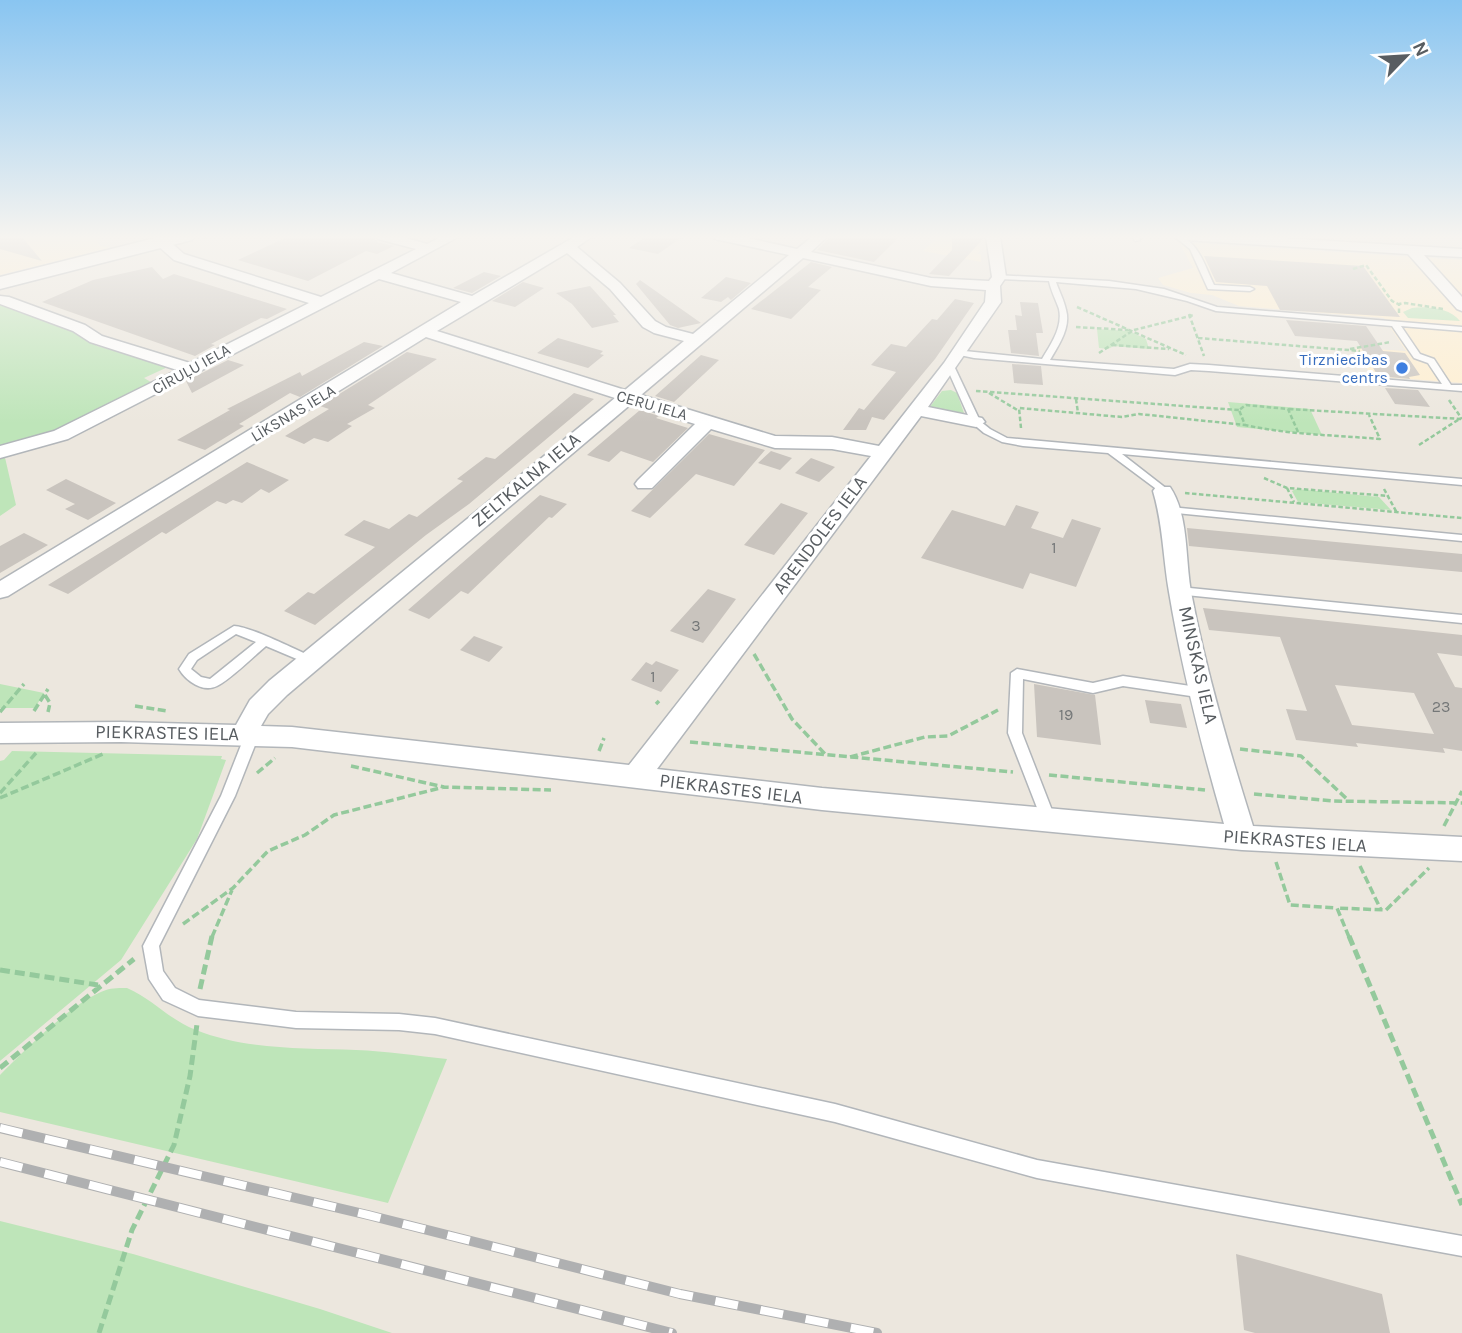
<svg xmlns="http://www.w3.org/2000/svg" width="1462" height="1333" viewBox="0 0 1462 1333" font-family="Karla,sans-serif">
<rect width="100%" height="100%" fill="#ece7de"/>
<!-- commercial -->
<path fill="#ffefd0" d="M0,236H99L97,240L100,246L110,248L0,275Z
M939,236H979L980,251L977,254H981V262L923,251Z
M1179,242L1462,260V383L1371,376L1356,348L1406,351L1384,318L1239,306L1212,295L1191,293L1163,285L1158,278L1193,268Z"/>
<!-- green -->
<path fill="#bee5b9" d="M0,297L76,330L97,346L170,366L144,378L156,385L61,433L3,449L16,505L0,516Z
M1412,308C1427,306 1450,308 1460,321L1408,318L1403,312Z
M1097,329L1129,331L1146,339L1149,349L1114,346L1108,349L1099,348Z
M951,390L957,393L964,413L929,408L942,391Z
M1228,402L1310,409L1322,435L1237,427Z
M1296,489L1379,497L1391,510L1298,502L1292,491Z
M0,684L44,693L35,708H0Z
M12,751L222,756L221,759L226,760L197,839L121,960L0,1061V761L4,760Z
M127,988C154,1000 168,1019 196,1030C246,1050 303,1048 356,1050C386,1051 417,1056 447,1059L388,1203L0,1112V1075C25,1050 73,1001 106,990C112,988 121,988 127,988Z
M0,1221L133,1254L320,1309L392,1333H0Z"/>
<!-- building -->
<path fill="#c9c4be" fill-rule="evenodd" d="M0,236H21L42,261L0,249Z
M289,236H373L377,242L394,246L377,254L366,251L308,281L238,260Z
M647,236H684L658,254L629,248Z
M831,236H900L874,262L817,250Z
M952,236L984,238L949,276L929,274L952,250Z
M1204,256L1363,266L1400,317L1280,310L1267,286L1216,282Z
M811,262L832,267L808,287L821,290L791,319L751,309Z
M152,267L163,279L174,274L287,309L267,319L261,318L211,344L215,345L195,356L42,302L93,280Z
M484,272L501,276L472,293L453,288Z
M726,277L751,283L731,300L728,297L721,302L701,298Z
M640,280L701,323L678,328L670,325L636,284Z
M523,282L544,288L515,307L492,301Z
M590,286L616,315H613L619,322L592,328L572,304L556,293Z
M955,299L974,303L935,359L884,420L872,417L866,430H843L859,408L864,410L896,372L871,365L891,344L906,347L932,319L937,320Z
M1020,302L1038,303L1043,333H1036L1039,356L1011,353L1008,330H1017L1015,315L1022,316Z
M1286,320L1366,326L1383,351L1405,353L1420,375L1409,377L1410,379L1378,376L1357,341L1295,336Z
M558,338L603,351L600,354L604,355L588,368L537,353Z
M364,342L383,346L300,397L290,393L239,424L244,426L205,450L177,440L230,410L227,409L300,372L302,376Z
M407,352L437,359L368,405L375,408L347,424L352,426L328,442L314,438L304,444L285,436L329,409L320,406Z
M701,355L719,360L674,402L655,396Z
M228,360L244,365L192,393L186,381Z
M1012,364L1041,366L1043,385L1014,383Z
M1385,388L1418,390L1430,407L1395,404Z
M574,393L594,399L469,504L426,535L315,625L284,611L308,592L314,594L375,547L344,535L364,520L389,529L409,514L417,517L463,481L457,479L486,457L495,459Z
M640,410L659,416L656,418L688,428L653,462L621,451L609,462L587,455Z
M709,434L765,450L734,486L696,474L650,518L631,511Z
M771,451L792,458L780,470L758,463Z
M811,458L835,467L819,482L795,473Z
M247,462L289,480L269,493L261,489L242,503L233,500L226,504L217,501L166,534L162,532L68,594L48,585Z
M66,479L116,503L88,520L65,509L75,504L46,490Z
M540,495L567,504L552,518L549,517L468,594L461,591L429,619L408,610Z
M781,503L808,513L774,555L744,545Z
M1016,505L1039,512L1031,528L1063,538L1072,519L1101,528L1076,587L1030,573L1023,589L921,558L952,510L1005,526Z
M1187,528L1462,554V572L1189,546Z
M24,533L48,545L0,573V546Z
M708,589L736,599L703,643L670,631Z
M1203,608L1462,635V656L1437,653L1455,687L1462,688V751L1443,748L1445,753L1356,743L1358,747L1296,740L1286,709L1307,711L1280,637L1209,630ZM1335,685L1414,693L1434,734L1352,725Z
M474,636L503,647L489,662L460,650Z
M656,661L679,670L661,692L631,680L646,662L652,665Z
M1034,684L1095,695L1101,745L1037,737Z
M1145,700L1181,704L1187,728L1150,723Z
M1236,1254L1382,1294L1390,1333H1255L1244,1330Z"/>
<g fill="none" stroke-linecap="round" stroke-linejoin="round">
<defs>
<path id="lane" d="M1133,236H1139L1140,240L1135,241Z
M1174,236C1197,236 1205,267 1214,285L1250,287L1254,289L1250,291L1208,289L1190,249Z
M996,275L1109,281L1164,289L1217,307L1462,327V331L1401,326L1420,354L1434,359L1451,385H1462V391L1209,371L1191,370L1175,375L974,358L955,354V350L1042,359C1051,344 1063,327 1059,309C1056,300 1051,291 1049,281L999,279L995,277ZM1056,282L1136,289L1187,301L1216,311L1392,326L1414,358L1428,363L1442,384L1209,365L1190,364L1174,369L1050,360C1059,345 1071,327 1066,310C1064,300 1059,291 1056,282Z
M947,364L954,366L980,421L990,429L1007,438L1462,479V485L1122,454L1167,489V493L1163,494L1108,453L1023,446L1002,442L984,433L971,422L946,366Z
M1170,507L1462,535V541L1166,512V508Z
M1180,587L1462,615V623L1176,594L1174,591Z
M234,626C252,627 296,650 315,658L317,661L311,665L266,646C254,656 230,680 217,686C203,693 186,681 179,669L189,654ZM236,634L256,642L210,679L201,677L191,669L197,660Z
M1017,669L1093,683L1123,676L1204,688L1208,690L1210,693L1208,696L1204,698L1123,686L1093,693L1023,679L1022,733L1055,818L1053,822L1048,824L1043,822L1041,818L1008,733L1011,673Z
M252,730L257,731L259,735L235,796L159,946L163,971L175,988L199,1000L296,1012L399,1014L435,1018L835,1104L1037,1160L1462,1236V1256L1037,1178L835,1122L435,1034L399,1030L296,1028L198,1016L163,1000L149,979L143,946L221,796L245,735L247,731Z"/>
<path id="street" d="M376,236H399L427,244L443,236H460L391,273L472,296L576,236H593L577,247L620,283L655,321L666,327L693,334L789,255L715,239L713,236H739L797,249L813,236H828L811,252L931,278L989,281L992,277L986,236H1000L1006,277L1000,286L1001,302L928,407L982,418L985,422L976,427L921,416L657,769L822,788L1224,824C1202,748 1182,670 1169,592C1163,558 1163,524 1153,491L1156,487H1170C1189,515 1185,559 1191,592C1206,671 1229,749 1253,826L1462,837V861L1242,850L822,810L292,747L121,742L0,743V723L121,722L236,725L250,700L269,681L615,398L426,337L8,596L0,598V581L461,302L379,279L68,439L0,458V446L54,431L177,370L90,342L73,331L0,304V296L9,297L85,325L102,336L190,363L309,303L174,260L157,245V239H167L184,254L321,297L416,249L378,239ZM567,253L610,289L643,327L654,333L684,341L625,390L437,331ZM803,258L931,286L986,290L985,302L944,363L879,446L832,437L775,436L641,395ZM631,404L695,424L638,480L635,484L638,488H652L711,429L775,448L832,449L871,456L629,765L292,727L261,726L268,714L287,695Z
M1178,236H1251L1462,249V257L1424,255L1462,297V311L1457,309L1408,254L1185,240Z"/>
<path id="secondary" d="M163,236H194L192,240L0,289V277Z"/>
</defs>
<!-- lane casing -->
<use href="#lane" stroke="#b2b6ba" stroke-width="3"/>
<!-- street casing -->
<use href="#street" stroke="#b2b6ba" stroke-width="3"/>
<!-- secondary casing -->
<use href="#secondary" stroke="#b2b7bd" stroke-width="3"/>
<!-- path-far2 -->
<path stroke="#94c99c" stroke-width="2.5" stroke-dasharray="4.5 2.5" stroke-linecap="butt" d="M204,238L212,236
M1353,269L1366,265L1392,301L1398,304
M1077,307L1186,355
M1399,313V304L1405,303L1443,309
M1189,314L1204,356
M1076,327L1128,330
M1134,330L1194,315
M1198,338L1360,351
M1112,345L1169,349
M1350,349L1391,342
M1099,353L1132,331
M976,391L1239,410
M989,393L1019,411
M1076,399L1078,413
M1449,400L1462,419
M1289,409L1461,419
M1021,428L1019,408L1122,417L1139,414L1245,425
M1298,432L1288,409L1246,405L1239,410L1245,425C1290,435 1335,435 1380,439L1369,415
M1419,445L1461,418
M1264,478L1287,488L1389,496
M1287,488L1294,502
M1384,489L1397,513
M1185,493L1462,518"/>
<!-- path-far1 -->
<path stroke="#94c99c" stroke-width="3.5" stroke-dasharray="8 3.5" stroke-linecap="butt" d="M754,654L792,719L826,755
M45,695L50,703L48,712
M656,704L659,701
M135,706L167,711
M34,711L48,689
M0,712L24,684
M690,742L1013,772
M1240,749L1301,756L1348,800
M599,751L604,738
M850,757L925,737L948,736L998,710
M351,766L444,787L551,790
M257,773L275,758
M1049,775L1205,790
M0,793L36,753
M1254,794L1333,801L1462,803
M0,798L103,754
M1444,826L1462,791
M1276,862L1290,905L1336,908
M1360,866L1381,910
M183,924L233,888L268,851L305,835L334,815L444,787
M212,937L232,890
M1349,937L1337,908L1386,910L1429,868"/>
<!-- path -->
<path stroke="#94c99c" stroke-width="5" stroke-dasharray="10 5" stroke-linecap="butt" d="M1349,936L1462,1205
M0,970L98,985
M200,989L212,936
M0,1068L134,959
M99,1333L132,1230L174,1145L190,1076L197,1024"/>
<!-- lane -->
<use href="#lane" fill="#fff" fill-rule="evenodd"/>
<!-- street -->
<use href="#street" fill="#fff" fill-rule="evenodd"/>
<!-- secondary -->
<use href="#secondary" fill="#fff" fill-rule="evenodd"/>
<defs>
<path id="rail" d="M0,1128L368,1215L680,1294L877,1333
M0,1162L672,1333"/>
</defs>
<!-- rail casing -->
<use href="#rail" stroke="#afb0b1" stroke-width="10"/>
<!-- rail -->
<use href="#rail" stroke="#fff" stroke-width="8" stroke-dasharray="23" stroke-linecap="butt"/>
</g>
<!-- sky -->
<linearGradient id="sky" x2="0" y2="1"><stop stop-color="#89c5f1"/><stop offset="0.56" stop-color="#f6f4f0"/><stop offset="1" stop-color="#f6f4f0" stop-opacity="0"/></linearGradient>
<rect width="1462" height="423" fill="url(#sky)"/>
<!-- markers -->
<circle fill="#3f7fe0" stroke="#fff" stroke-width="2.5" cx="1402" cy="368" r="7"/>
<g text-anchor="middle" dominant-baseline="central" stroke-width="6" stroke-linejoin="round" paint-order="stroke">
<!-- far-shop labels -->
<g font-size="16" fill="#366cbe" stroke="#fff" text-anchor="end">
<text x="1388" y="359">Tirzniecības<tspan x="1388" dy="18">centrs</tspan></text>
</g>
<!-- far-street labels -->
<g font-size="16" fill="#585d61" stroke="#fff">
<text transform="translate(191 369) rotate(-29)">CĪRUĻU IELA</text>
<text transform="translate(652 405) rotate(16)">CERU IELA</text>
<text transform="translate(293 413) rotate(-31)">LĪKSNAS IELA</text>
</g>
<!-- number labels -->
<g font-size="16" fill="#747778">
<text x="1054" y="547">1</text>
<text x="696" y="625">3</text>
<text x="653" y="676">1</text>
<text x="1441" y="706">23</text>
<text x="1066" y="714">19</text>
</g>
<!-- street labels -->
<g font-size="19" fill="#585d61" stroke="#fff">
<text transform="translate(526 480) rotate(-40)">ZELTKALNA IELA</text>
<text transform="translate(820 535) rotate(-53)">ARENDOLES IELA</text>
<text transform="translate(1198 665) rotate(77)">MINSKAS IELA</text>
<text transform="translate(167 733) rotate(1)">PIEKRASTES IELA</text>
<text transform="translate(731 789) rotate(7)">PIEKRASTES IELA</text>
<text transform="translate(1295 841) rotate(4)">PIEKRASTES IELA</text>
</g>
</g>
<!-- north arrow -->
<g transform="translate(1406 56) rotate(65)" stroke="#ffffff" stroke-width="5" paint-order="stroke">
<path d="M0-5L12 26L0 18L-12 26Z" fill="#585d61"/>
<text y="-10" font-size="19" font-weight="bold" text-anchor="middle" fill="#585d61">N</text>
</g>
</svg>
